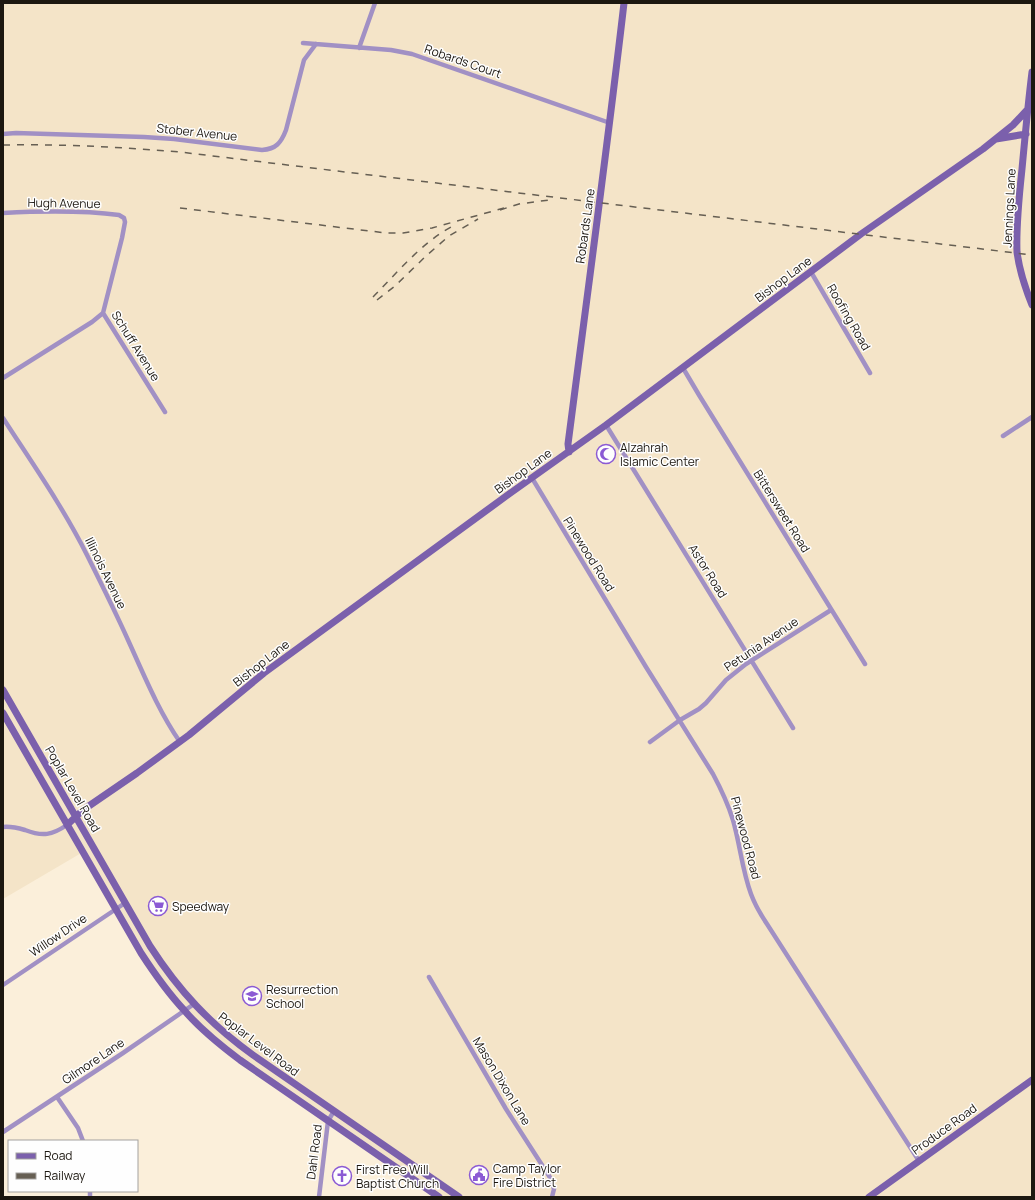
<svg xmlns="http://www.w3.org/2000/svg" width="1035" height="1200" viewBox="0 0 1035 1200" font-family="Manrope,sans-serif">
<rect width="100%" height="100%" fill="#fbefda"/>
<!-- built -->
<path fill="#f4e4c8" d="M3,3H1032V1197H439L216,1041L150,967L83,852L3,899Z"/>
<g fill="none" stroke-linecap="round" stroke-linejoin="round">
<!-- street -->
<path stroke="#a190c4" stroke-width="4.5" d="M303,43L391,50L412,54L610,123
M359,48L375,3
M3,134L16,133L144,137L174,139L262,150C276,149 281,143 286,130L304,60L316,44
M3,213C42,211 80,210 119,215L124,218L125,222L122,238L103,313L165,412
M811,272L870,373
M683,368L699,395L865,664
M3,378L92,322L103,313
M3,418C32,463 63,507 87,555C101,583 115,611 128,640C144,675 158,710 180,742
M606,425L793,728
M1003,436L1032,417
M532,478L646,667L713,774C721,789 728,804 733,820C740,844 742,870 751,894C755,905 761,915 767,924L919,1161
M650,742L680,720L699,709L706,703L726,680L746,664L831,610
M3,827C11,826 18,828 25,830C43,837 52,835 67,825
M429,977L506,1109L551,1179L554,1189L552,1197
M3,985L125,903
M57,1097L78,1128L83,1141
M3,1132L123,1053L194,1004
M90,1197V1191
M319,1197L328,1121L334,1111"/>
<!-- secondary -->
<path stroke="#7b60ac" stroke-width="7" d="M1032,72C1028,104 1025,137 1022,169C1019,197 1016,224 1017,252C1019,268 1026,290 1032,305
M996,139L1026,134
M569,452L568,444C587,297 607,150 624,3
M3,690L150,946C179,991 210,1024 253,1055L459,1197
M3,713L141,953C154,973 168,993 184,1010C200,1029 220,1045 240,1060L439,1197
M67,825L83,810L137,773L189,735L264,673L509,494L606,425L861,234L983,149L1013,125L1028,109
M869,1197L1032,1080"/>
<!-- rail -->
<path stroke="#665f53" stroke-width="1.5" stroke-dasharray="7 7" stroke-linecap="butt" d="M3,145C62,144 121,147 180,152L1032,255
M180,208L386,233H403L432,228L504,208
M500,210L519,204L549,200
M373,297C398,272 422,242 453,226
M377,300L395,286L426,256L449,236L478,219"/>
</g>
<!-- icons -->
<defs>
<symbol id="mosque-ring" viewBox="-11 -11 22 22"><circle r="9.5" fill="#fefefe" stroke="#8b5ad4" stroke-width="1.5"/><path d="M3.5-4.9A6 6 0 1 0 3.5 4.9A5 5 0 1 1 3.5-4.9Z" fill="#8b5ad4"/></symbol>
<symbol id="supermarket-ring" viewBox="-11 -11 22 22"><circle r="9.5" fill="#fefefe" stroke="#8b5ad4" stroke-width="1.5"/><path d="M-6-5.5h2.5l.6 2H6L4.5 2H-2.5L-4.4-4H-6ZM-1.5 3.2a1.3 1.3 0 1 0 .1 0ZM3 3.2a1.3 1.3 0 1 0 .1 0Z" fill="#8b5ad4"/></symbol>
<symbol id="school-ring" viewBox="-11 -11 22 22"><circle r="9.5" fill="#fefefe" stroke="#8b5ad4" stroke-width="1.5"/><path d="M0-5L7-2L0 1L-7-2ZM-4 1L0 2.5L4 1V4Q0 6-4 4Z" fill="#8b5ad4"/></symbol>
<symbol id="civic-ring" viewBox="-11 -11 22 22"><circle r="9.5" fill="#fefefe" stroke="#8b5ad4" stroke-width="1.5"/><path d="M-.6-6.5H3V-4.5H.6V-3L4-1V1h2V6H-6V1h2V-1L-.6-3ZM-1.2 2.5V6h2.4V2.5Z" fill="#8b5ad4"/></symbol>
<symbol id="church-ring" viewBox="-11 -11 22 22"><circle r="9.5" fill="#fefefe" stroke="#8b5ad4" stroke-width="1.5"/><path d="M-1.2-6h2.4v3.5h3.3v2.4h-3.3V6h-2.4V-.1h-3.3v-2.4h3.3Z" fill="#8b5ad4"/></symbol>
</defs>
<g fill-rule="evenodd">
<use href="#mosque-ring" x="595" y="443" width="22" height="22"/>
<use href="#supermarket-ring" x="147" y="895" width="22" height="22"/>
<use href="#school-ring" x="241" y="985" width="22" height="22"/>
<use href="#civic-ring" x="468" y="1164" width="22" height="22"/>
<use href="#church-ring" x="331" y="1165" width="22" height="22"/>
</g>
<g text-anchor="middle" dominant-baseline="central" stroke-width="3" stroke-linejoin="round" paint-order="stroke">
<!-- street labels -->
<g font-size="12" fill="#1c1710" stroke="#fefefe">
<text transform="translate(463 61) rotate(19)">Robards Court</text>
<text transform="translate(197 132) rotate(6)">Stober Avenue</text>
<text transform="translate(64 203) rotate(1)">Hugh Avenue</text>
<text transform="translate(1009 208) rotate(-87)">Jennings Lane</text>
<text transform="translate(585 226) rotate(-82)">Robards Lane</text>
<text transform="translate(783 279) rotate(-37)">Bishop Lane</text>
<text transform="translate(849 317) rotate(60)">Roofing Road</text>
<text transform="translate(136 346) rotate(58)">Schuff Avenue</text>
<text transform="translate(523 471) rotate(-36)">Bishop Lane</text>
<text transform="translate(782 511) rotate(58)">Bittersweet Road</text>
<text transform="translate(589 554) rotate(58)">Pinewood Road</text>
<text transform="translate(708 571) rotate(58)">Astor Road</text>
<text transform="translate(106 573) rotate(64)">Illinois Avenue</text>
<text transform="translate(761 644) rotate(-34)">Petunia Avenue</text>
<text transform="translate(261 663) rotate(-38)">Bishop Lane</text>
<text transform="translate(73 789) rotate(60)">Poplar Level Road</text>
<text transform="translate(746 838) rotate(75)">Pinewood Road</text>
<text transform="translate(58 935) rotate(-34)">Willow Drive</text>
<text transform="translate(259 1044) rotate(37)">Poplar Level Road</text>
<text transform="translate(93 1061) rotate(-34)">Gilmore Lane</text>
<text transform="translate(502 1081) rotate(59)">Mason Dixon Lane</text>
<text transform="translate(944 1129) rotate(-36)">Produce Road</text>
<text transform="translate(314 1152) rotate(-83)">Dahl Road</text>
</g>
<!-- poi labels -->
<g font-size="12" fill="#1c1710" stroke="#fefefe" text-anchor="start">
<text x="620" y="447">Alzahrah<tspan x="620" dy="14">Islamic Center</tspan></text>
<text x="172" y="906">Speedway</text>
<text x="266" y="989">Resurrection<tspan x="266" dy="14">School</tspan></text>
<text x="493" y="1168">Camp Taylor<tspan x="493" dy="14">Fire District</tspan></text>
<text x="356" y="1169">First Free Will<tspan x="356" dy="14">Baptist Church</tspan></text>
</g>
</g>
<!-- border -->
<rect width="1035" height="1200" fill="none" stroke="#1c1710" stroke-width="8"/>
<!-- legend -->
<rect x="8" y="1140" width="130" height="52" fill="#fefefe" stroke="#a4a29f"/>
<rect x="16" y="1153" width="20" height="6" fill="#7b60ac" stroke="#a4a29f"/>
<text x="44" y="1160" font-size="12" fill="#1c1710">Road</text>
<rect x="16" y="1173" width="20" height="6" fill="#665f53" stroke="#a4a29f"/>
<text x="44" y="1180" font-size="12" fill="#1c1710">Railway</text>
</svg>
